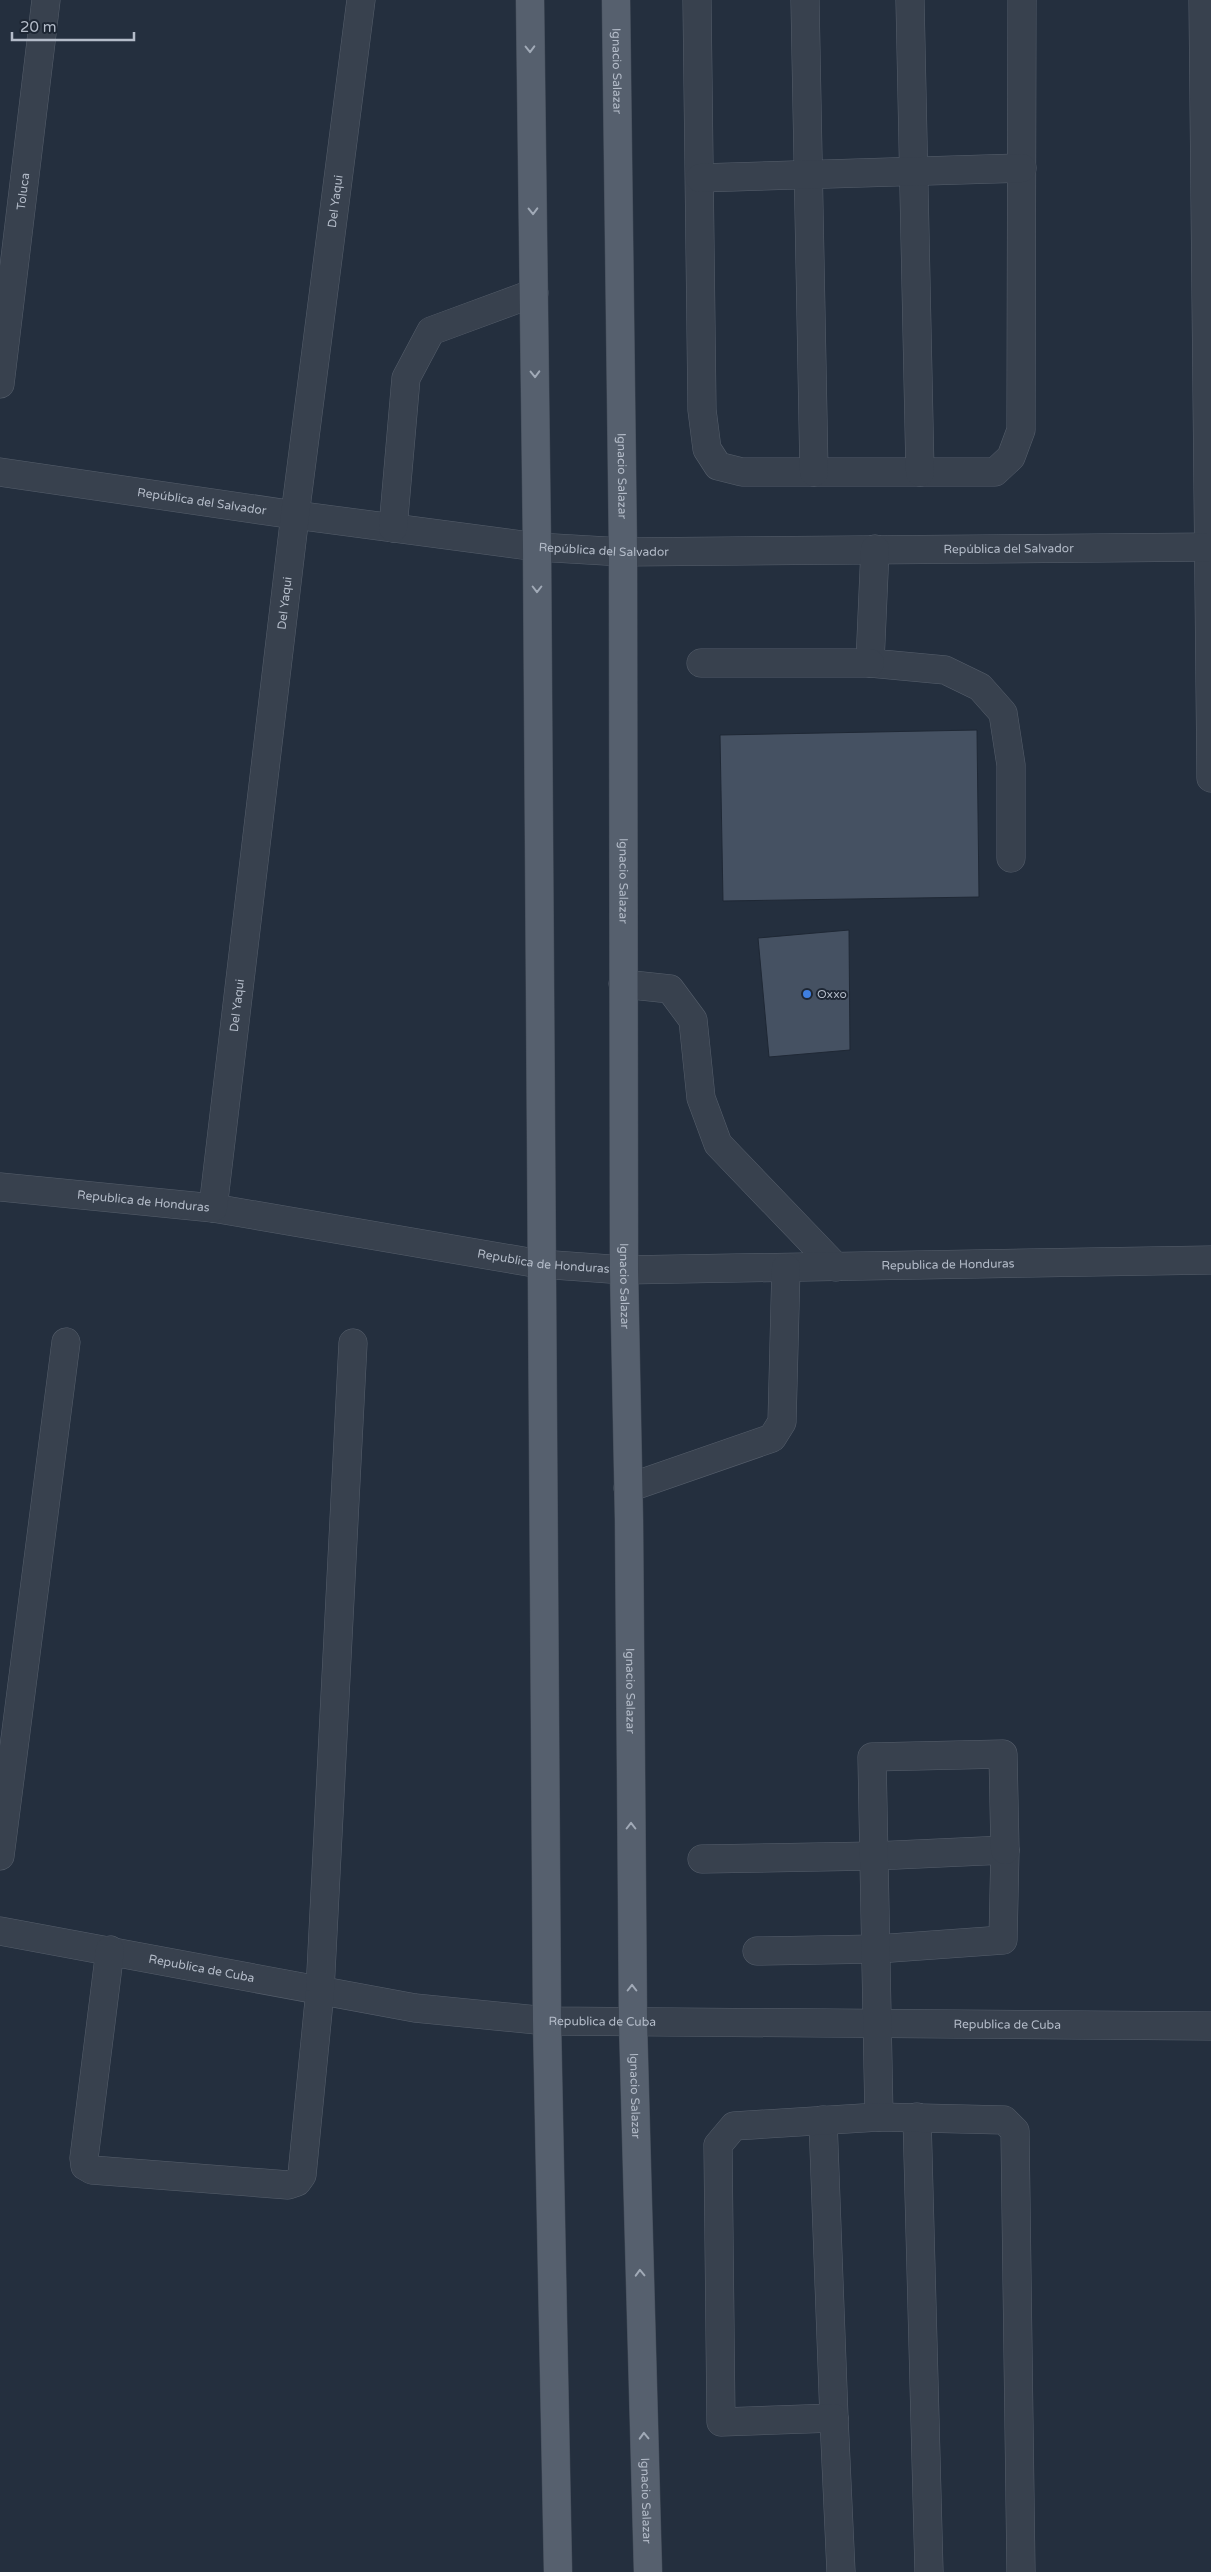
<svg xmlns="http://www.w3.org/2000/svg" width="1211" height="2572" viewBox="0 0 1211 2572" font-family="'Varela Round',sans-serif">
<rect width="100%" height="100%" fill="#242f3e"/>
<!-- building -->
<path fill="#455162" stroke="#1f2835" d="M977,730L979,897L723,901L720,735Z
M849,930L850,1050L769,1057L758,938Z"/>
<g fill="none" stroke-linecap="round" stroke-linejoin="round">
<defs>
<g id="minor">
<path d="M697,0L702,410L707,449L718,466L742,472H995L1011,457L1021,430L1022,0"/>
<path d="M805,0L814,472"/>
<path d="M910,0L920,472"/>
<path d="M1203,0L1211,778"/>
<path d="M700,178L1022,168"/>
<path id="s1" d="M0,384L46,0"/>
<path id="s2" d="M0,472L295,515L537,547L623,552L1211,547"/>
<path d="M393,528L406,378L431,331L534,293"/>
<path d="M875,549L870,663L945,670L980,687L1003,713L1011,765V858"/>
<path d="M701,663H870"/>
<path d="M623,984L670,989L693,1020L701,1098L718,1144L836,1267"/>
<path id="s3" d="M0,1187L213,1208L540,1264L624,1270L1211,1260"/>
<path id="s4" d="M213,1208L295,515L361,0"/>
<path d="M628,1488L772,1438L782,1422L786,1268"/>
<path d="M0,1856L66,1342"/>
<path d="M702,1859L874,1856L1005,1850L1003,1940L877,1949L757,1951"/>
<path id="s5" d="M0,1931L415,2008L547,2021L1211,2026"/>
<path d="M110,1950L84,2158L85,2166L92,2170L288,2185L297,2182L302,2175L320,1991L353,1343"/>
<path d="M879,2117L872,1757L1003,1754L1005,1850"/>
<path d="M917,2117L929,2572"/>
<path d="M823,2120L834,2418"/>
<path d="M841,2572L834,2418L721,2422L718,2145L734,2126L879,2117L1004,2120L1015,2131L1021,2572"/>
</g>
<g id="major">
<path d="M530,0L537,547L547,2021L558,2572"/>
<path id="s6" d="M616,0L623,552L624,1270L629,1520L633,2022L648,2572"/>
</g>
</defs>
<!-- minor casing -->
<use href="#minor" stroke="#565f6c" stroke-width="29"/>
<!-- major casing -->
<use href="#major" stroke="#414a57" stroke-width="29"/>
<!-- minor -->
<use href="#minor" stroke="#38414e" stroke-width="28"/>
<!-- major -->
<use href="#major" stroke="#56606e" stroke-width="28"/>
</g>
<!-- one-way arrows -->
<defs><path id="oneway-chevron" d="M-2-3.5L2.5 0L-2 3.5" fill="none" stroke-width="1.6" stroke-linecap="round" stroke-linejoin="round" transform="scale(1.25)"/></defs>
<g stroke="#a1aab7">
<use href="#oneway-chevron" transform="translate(530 49) rotate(89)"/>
<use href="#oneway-chevron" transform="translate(533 211) rotate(89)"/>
<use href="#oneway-chevron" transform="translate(535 374) rotate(89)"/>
<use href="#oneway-chevron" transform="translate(537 589) rotate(90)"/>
<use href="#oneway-chevron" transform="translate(631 1826) rotate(-90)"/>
<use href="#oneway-chevron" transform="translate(632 1988) rotate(-90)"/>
<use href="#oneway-chevron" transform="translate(640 2273) rotate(-92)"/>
<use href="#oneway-chevron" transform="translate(644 2436) rotate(-92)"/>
</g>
<!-- markers -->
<circle fill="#3f7fe0" stroke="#1d2633" stroke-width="2" cx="807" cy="994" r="5"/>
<g text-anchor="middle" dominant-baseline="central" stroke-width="4" stroke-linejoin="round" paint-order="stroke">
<!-- street labels -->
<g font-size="12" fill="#b4bcc9" stroke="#1d2633">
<text stroke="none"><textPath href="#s6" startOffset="71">Ignacio Salazar</textPath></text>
<text stroke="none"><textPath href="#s1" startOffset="194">Toluca</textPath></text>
<text stroke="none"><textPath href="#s4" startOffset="1014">Del Yaqui</textPath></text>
<text stroke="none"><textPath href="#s6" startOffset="476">Ignacio Salazar</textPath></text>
<text stroke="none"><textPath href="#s2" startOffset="204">República del Salvador</textPath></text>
<text stroke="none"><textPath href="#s2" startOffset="1014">República del Salvador</textPath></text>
<text stroke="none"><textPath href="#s2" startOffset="609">República del Salvador</textPath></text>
<text stroke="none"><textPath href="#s4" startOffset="609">Del Yaqui</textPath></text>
<text stroke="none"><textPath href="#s6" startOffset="881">Ignacio Salazar</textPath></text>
<text stroke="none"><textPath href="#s4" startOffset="204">Del Yaqui</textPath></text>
<text stroke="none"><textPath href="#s3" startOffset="144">Republica de Honduras</textPath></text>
<text stroke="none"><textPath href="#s3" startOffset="549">Republica de Honduras</textPath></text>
<text stroke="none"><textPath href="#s3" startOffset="954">Republica de Honduras</textPath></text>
<text stroke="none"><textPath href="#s6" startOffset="1286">Ignacio Salazar</textPath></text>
<text stroke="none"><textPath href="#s6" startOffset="1691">Ignacio Salazar</textPath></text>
<text stroke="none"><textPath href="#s5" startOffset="205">Republica de Cuba</textPath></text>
<text stroke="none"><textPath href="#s5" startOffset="610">Republica de Cuba</textPath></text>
<text stroke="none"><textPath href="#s5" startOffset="1015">Republica de Cuba</textPath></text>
<text stroke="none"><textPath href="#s6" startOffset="2096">Ignacio Salazar</textPath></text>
<text stroke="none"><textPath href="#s6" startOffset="2501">Ignacio Salazar</textPath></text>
</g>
<!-- poi labels -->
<g font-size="12" fill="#b4bcc9" stroke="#1d2633" text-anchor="start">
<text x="817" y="994">Oxxo</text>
</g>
</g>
<!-- scale -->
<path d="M12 32v8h122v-8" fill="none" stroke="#b4bcc9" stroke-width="2.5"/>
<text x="20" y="32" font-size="15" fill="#b4bcc9" stroke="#1d2633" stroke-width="4" paint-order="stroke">20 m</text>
</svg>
